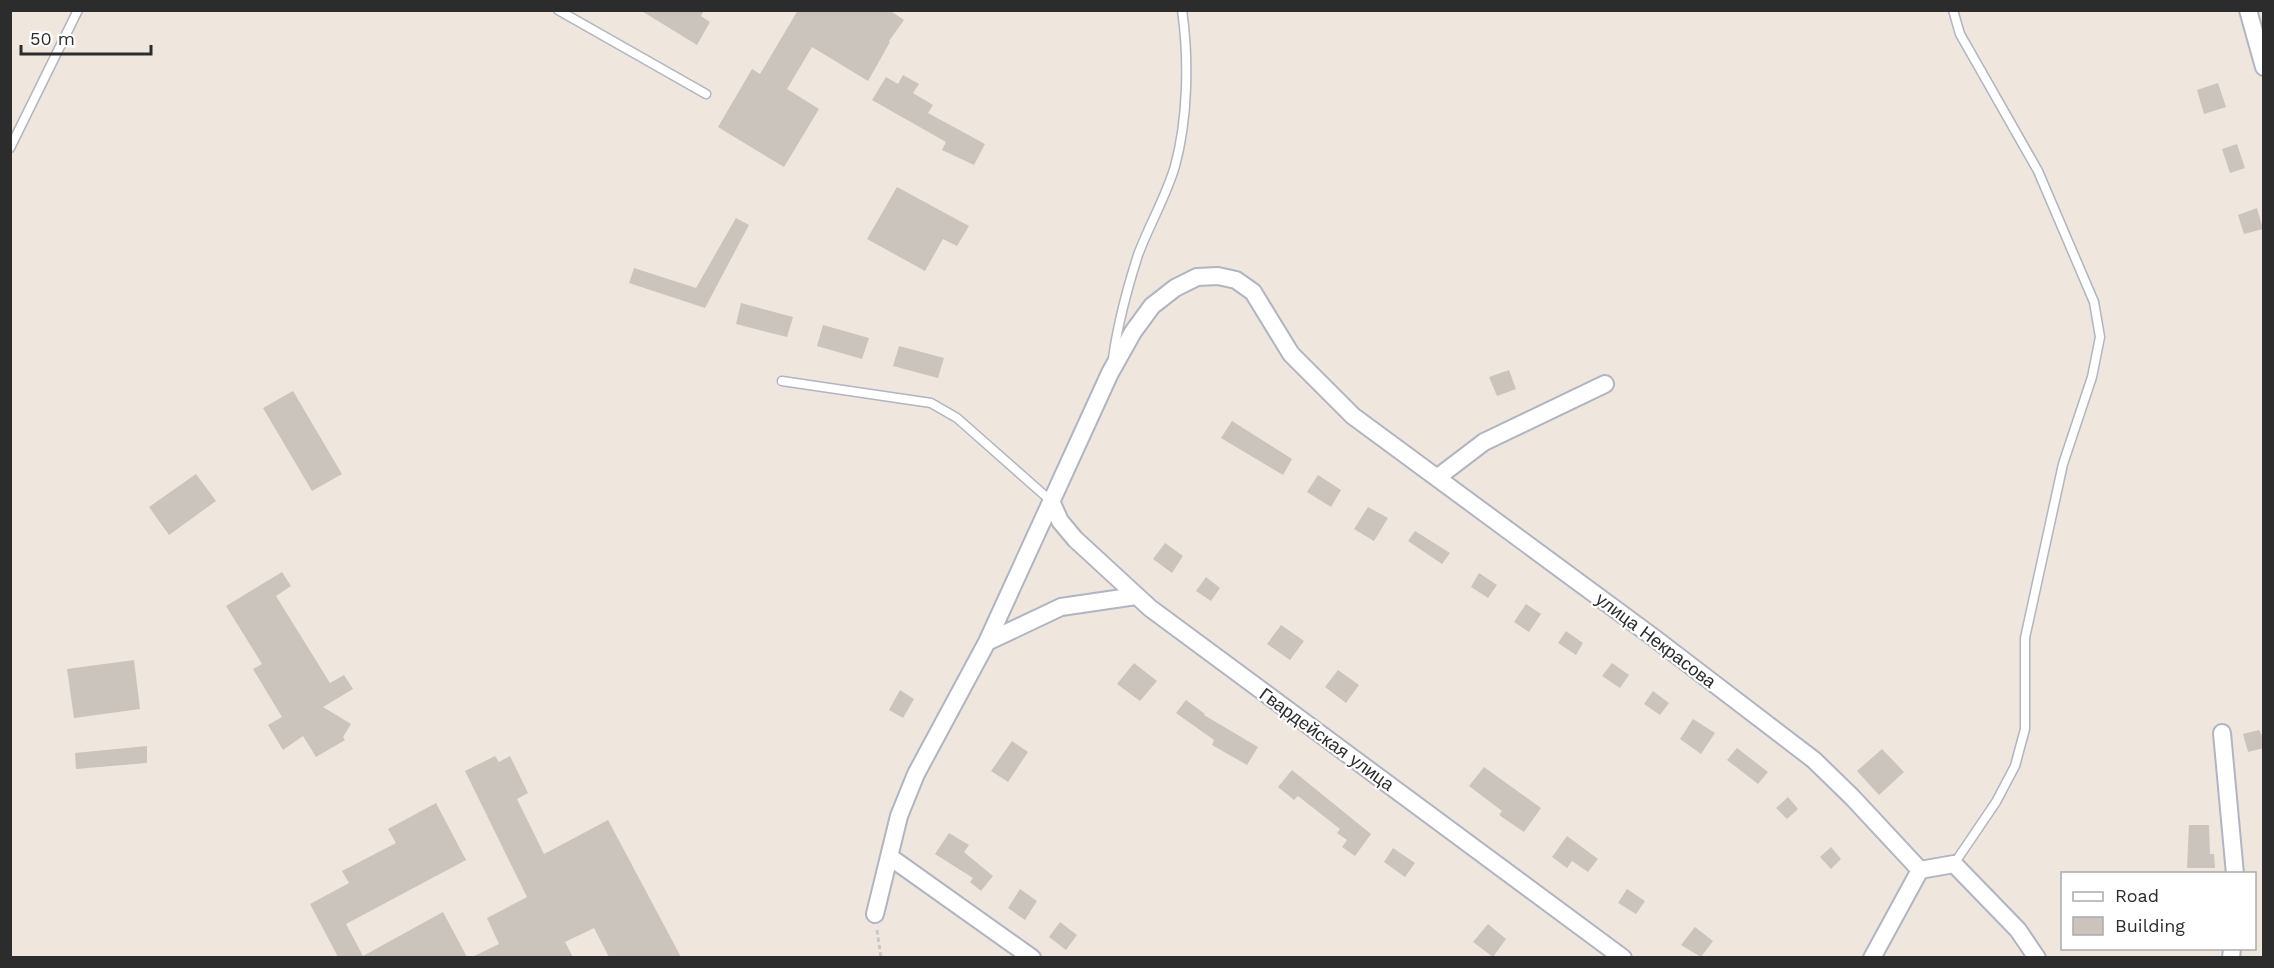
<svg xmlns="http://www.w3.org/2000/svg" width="2274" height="968" viewBox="0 0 2274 968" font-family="'Work Sans',sans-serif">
<rect width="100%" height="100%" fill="#efe7dd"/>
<!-- building -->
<path fill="#cac4bd" d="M640,10H704L701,16L710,22L697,45Z
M798,10H889L904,20L889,41L890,42L868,81L812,47L787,89L819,109L784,167L718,127L752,69L760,74Z
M903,75L919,84L913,93L933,105L928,113L985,144L974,165L942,150L946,142L872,100L886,77L898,84Z
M2218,83L2226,107L2204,114L2197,90Z
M2237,144L2245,168L2230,173L2222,149Z
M897,187L969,226L957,246L943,239L925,271L867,239Z
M2257,208L2263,229L2244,234L2238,215Z
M736,218L749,225L705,308L629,283L634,268L696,288Z
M741,303L793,317L787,337L736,324Z
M823,325L869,338L862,359L817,346Z
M899,346L944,358L938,378L893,366Z
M1509,370L1516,389L1497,396L1489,377Z
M293,391L342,474L312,491L263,408Z
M1232,421L1292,459L1283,475L1221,438Z
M196,474L216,501L169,535L149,507Z
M1318,475L1341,490L1331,507L1307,492Z
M1368,507L1388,518L1374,541L1354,529Z
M1415,531L1450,553L1442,564L1408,541Z
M1165,543L1183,556L1172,573L1153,559Z
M282,572L291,586L276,596L330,683L344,675L353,689L323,707L351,724L343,737L345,740L316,757L303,736L283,750L268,725L282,717L253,669L262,664L226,606Z
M1479,573L1497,585L1488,598L1471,587Z
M1206,577L1220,588L1211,601L1196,591Z
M1526,604L1541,614L1529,632L1514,622Z
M1281,625L1304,641L1290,660L1267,644Z
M1566,631L1583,643L1576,655L1558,643Z
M134,660L140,709L74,718L67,669Z
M1134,663L1157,681L1140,701L1117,684Z
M1612,663L1629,675L1620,688L1602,676Z
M1338,670L1359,685L1346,703L1325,687Z
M900,690L914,699L903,718L889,710Z
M1653,691L1669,703L1660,715L1644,704Z
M1186,700L1205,714L1204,715L1258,747L1247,765L1212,745L1214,740L1176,713Z
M1693,719L1715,733L1701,754L1680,739Z
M2259,730L2264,739V748L2248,752L2243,734Z
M1012,741L1028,752L1008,782L991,771Z
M147,746V763L76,769L75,753Z
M1737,748L1768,772L1758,784L1727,760Z
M1882,749L1904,772L1879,795L1857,771Z
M495,756L499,762L510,756L528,793L517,799L544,854L608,820L681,957H609L594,928L565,942L573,957H472L499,944L487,918L527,897L465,771Z
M1484,767L1541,808L1524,832L1499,815L1502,811L1469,786Z
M1292,770L1371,834L1355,856L1342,847L1347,840L1337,833L1340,829L1298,796L1294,800L1278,787Z
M1788,797L1798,809L1787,819L1776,808Z
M436,803L466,860L346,924L363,956L443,912L467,957H338L310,904L349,883L342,871L396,843L388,829Z
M2189,825H2209L2210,854H2214L2215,868H2187Z
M949,833L969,845L964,852L993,876L981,891L970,882L973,878L935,854Z
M1567,836L1598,859L1588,872L1572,861L1567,868L1552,857Z
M1831,847L1841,859L1831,869L1820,857Z
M1393,848L1415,863L1405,877L1384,862Z
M1020,889L1037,901L1025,920L1008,908Z
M1627,889L1645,901L1636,914L1618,903Z
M1060,922L1077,935L1066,950L1049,937Z
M1488,924L1506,939L1493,957L1473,942Z
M1695,927L1713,941L1701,957L1681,945Z"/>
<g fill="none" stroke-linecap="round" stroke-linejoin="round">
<defs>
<path id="service" d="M558,10L706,94
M1953,10L1960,34L2038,171L2094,302L2100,337L2092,377L2063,464L2025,638V729L2015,766L1996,802L1954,864
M10,148L78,10
M1113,358C1118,323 1127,289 1138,255C1149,225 1166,197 1175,166C1188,119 1189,58 1182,10
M782,381L931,403L957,418L1051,501"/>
<path id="minor" d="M2248,10L2264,67
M1438,477L1484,442L1605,384
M1051,501L1060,521L1075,539L1150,608L1623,958
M987,642L1061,607L1136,596
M2222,733L2235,874
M890,857L1032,958
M875,914L899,816L916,774L987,642L1110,373L1133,332L1152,306L1175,288L1197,277L1218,276L1236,280L1253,292L1291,354L1353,416L1653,637L1814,760L1852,797L1920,870L1954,864L2018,930L2037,958
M1872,958L1920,870
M2231,958L2232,948"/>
</defs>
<!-- service casing -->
<use href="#service" stroke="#b1b4c1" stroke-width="11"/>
<!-- minor casing -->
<use href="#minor" stroke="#b1b4c1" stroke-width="20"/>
<!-- path -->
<path stroke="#c8c8c8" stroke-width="3" stroke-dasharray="4.5 3" stroke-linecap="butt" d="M877,930L881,958"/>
<!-- service -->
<use href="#service" stroke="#fff" stroke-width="8"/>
<!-- minor -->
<use href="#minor" stroke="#fff" stroke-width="16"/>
</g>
<g text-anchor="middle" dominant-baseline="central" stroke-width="4.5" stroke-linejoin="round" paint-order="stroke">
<!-- street labels -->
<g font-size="18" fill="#2c2c2c" stroke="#fff">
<text transform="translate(1656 640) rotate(37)">улица Некрасова</text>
<text transform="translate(1327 739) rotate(36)">Гвардейская улица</text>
</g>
</g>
<!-- border -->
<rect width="2274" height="968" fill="none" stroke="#2c2c2c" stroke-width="24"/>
<!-- legend -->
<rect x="2061" y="872" width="195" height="78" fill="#ffffff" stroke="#ababab" stroke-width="1.5"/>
<rect x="2073" y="892" width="30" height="9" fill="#ffffff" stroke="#ababab" stroke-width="1.5"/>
<text x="2115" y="902" font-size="18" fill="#2c2c2c">Road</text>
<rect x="2073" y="917" width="30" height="18" fill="#cac4bd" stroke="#ababab" stroke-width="1.5"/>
<text x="2115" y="932" font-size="18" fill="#2c2c2c">Building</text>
<!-- scale -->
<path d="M21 45v9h130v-9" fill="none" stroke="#2c2c2c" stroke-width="3"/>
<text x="30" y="45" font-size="18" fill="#2c2c2c" stroke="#ffffff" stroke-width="4.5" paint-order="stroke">50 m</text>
</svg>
